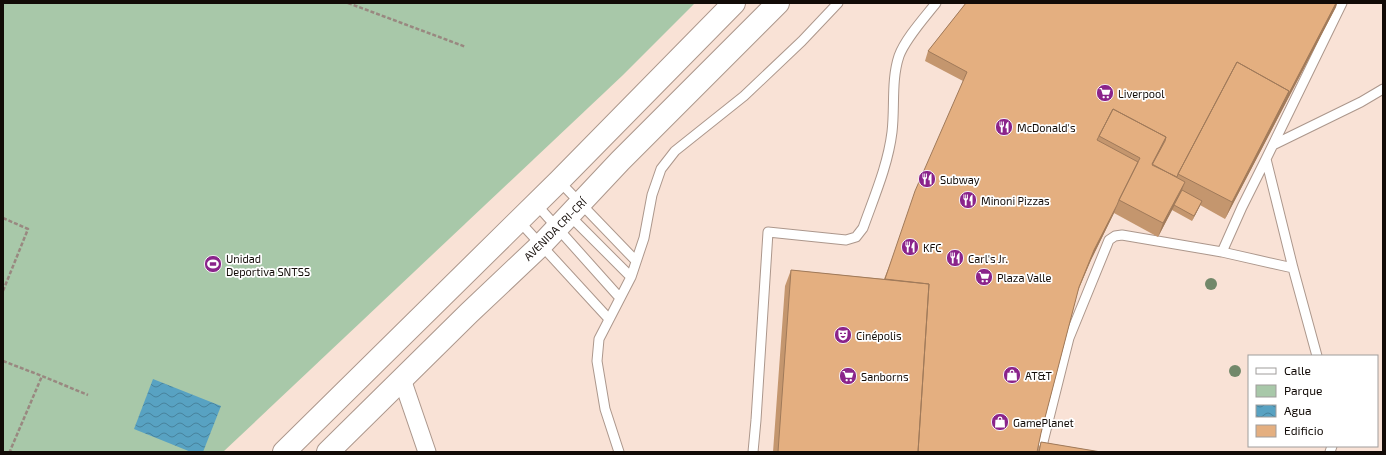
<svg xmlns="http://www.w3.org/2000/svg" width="1386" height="455" viewBox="0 0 1386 455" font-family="'Exo 2',sans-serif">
<defs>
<pattern id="water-waves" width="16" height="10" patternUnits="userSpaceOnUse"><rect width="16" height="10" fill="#58a2c2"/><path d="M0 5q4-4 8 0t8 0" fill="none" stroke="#47829c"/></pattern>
</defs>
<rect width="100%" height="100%" fill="#f9e2d6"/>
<!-- green -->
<path fill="#a8c8a9" d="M3,3H695L623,75L223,452H3Z"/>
<!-- water -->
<path fill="url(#water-waves)" d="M153,379L221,406L203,452H191L134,429Z"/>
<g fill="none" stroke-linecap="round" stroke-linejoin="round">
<defs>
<path id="lane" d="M1273,145L1361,102L1383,89
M1266,159L1293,268L1317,356
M559,181L636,261
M536,204L620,298
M570,216L631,277
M519,221L609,319
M1222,252L1242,207L1266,159L1342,3
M619,452L605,409L597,361L599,339L631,277L644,238L652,195L661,169L675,151L744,96L802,41L838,3
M753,452L756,420L768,232L846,240L856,237L863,228C874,197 888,165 892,132C895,107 891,80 899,56C905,39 925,17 936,3
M1047,452L1044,450L1043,442L1069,338L1109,240L1115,236L1122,235L1222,252L1293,268
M1330,452L1332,446"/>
<path id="street" d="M402,379L427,452"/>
<path id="secondary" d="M284,452L559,181L734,3
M328,452L469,313L542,244L620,161L778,3"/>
</defs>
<!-- lane casing -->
<use href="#lane" stroke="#ac978c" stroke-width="11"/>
<!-- street casing -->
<use href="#street" stroke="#ac978c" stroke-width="19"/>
<!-- secondary casing -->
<use href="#secondary" stroke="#ac978c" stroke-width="24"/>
<!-- path -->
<path stroke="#998880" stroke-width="2.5" stroke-dasharray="4 2" stroke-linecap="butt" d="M348,3L466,47
M3,218L28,229L3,291
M3,361L42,376
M12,452L10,451L42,376L88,395"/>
<!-- lane -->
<use href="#lane" stroke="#fff" stroke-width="9"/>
<!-- street -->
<use href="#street" stroke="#fff" stroke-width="17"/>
<!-- secondary -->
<use href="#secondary" stroke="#fff" stroke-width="22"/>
</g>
<!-- trees -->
<g fill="#72886a">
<circle cx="1211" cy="284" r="6"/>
<circle cx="1235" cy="371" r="6"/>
</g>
<!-- wall -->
<path fill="#c4966e" d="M966,3H1337L1336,7L1225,219L1200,205L1192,221L1172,210L1173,208L1158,237L1114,213L1091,260L1078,291L1041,433L1037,452H773L785,286L791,270L884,279L963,81L925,61L928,51Z
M1041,442L1101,452H1037Z"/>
<!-- shaded-wall -->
<path fill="#a07a5a" d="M1336,3H1337L1336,7L1225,219L1232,202L1289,91Z
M1166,137L1161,151L1152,169V164Z
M1185,182L1180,195L1158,237L1163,223Z
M1202,201L1200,206L1192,221L1194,216Z
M1117,205L1114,213L1091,260L1075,297L1094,250Z"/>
<!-- building -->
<path fill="#e4af80" stroke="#a07a5a" d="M966,3H1336L1287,97L1289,91L1237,62L1178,174L1177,177L1152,165L1165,141L1166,137L1113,109L1097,140L1138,162L1119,200L1117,205L1094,250L1079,287L1041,433L1037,452H918L929,284L885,279L915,191L967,72L928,51Z
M1237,62L1289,91L1232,202L1178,174Z
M1113,109L1166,137L1152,164L1185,182L1163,223L1119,200L1140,158L1099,136Z
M1182,190L1202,201L1194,216L1174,205Z
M791,270L929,284L918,452H778Z
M1041,442L1101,452H1039Z"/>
<!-- icons -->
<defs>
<symbol id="supermarket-disc" viewBox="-11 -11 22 22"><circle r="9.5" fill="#8a248b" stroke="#fff"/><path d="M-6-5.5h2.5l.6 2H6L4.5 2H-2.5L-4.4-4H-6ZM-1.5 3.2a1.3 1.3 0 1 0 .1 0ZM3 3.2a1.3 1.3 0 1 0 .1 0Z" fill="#fff"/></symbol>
<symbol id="restaurant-disc" viewBox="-11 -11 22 22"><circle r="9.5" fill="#8a248b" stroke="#fff"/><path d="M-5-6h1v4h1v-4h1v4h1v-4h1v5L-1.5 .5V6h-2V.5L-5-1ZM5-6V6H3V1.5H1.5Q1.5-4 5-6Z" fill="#fff"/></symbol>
<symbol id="stadium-disc" viewBox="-11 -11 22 22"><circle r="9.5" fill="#8a248b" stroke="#fff"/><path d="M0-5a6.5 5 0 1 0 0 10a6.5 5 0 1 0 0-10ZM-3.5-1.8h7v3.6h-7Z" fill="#fff"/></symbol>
<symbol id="theatre-disc" viewBox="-11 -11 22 22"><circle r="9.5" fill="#8a248b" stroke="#fff"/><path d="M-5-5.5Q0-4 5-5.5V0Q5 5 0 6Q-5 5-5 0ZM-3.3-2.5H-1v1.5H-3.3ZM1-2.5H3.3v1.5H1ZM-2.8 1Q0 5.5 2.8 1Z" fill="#fff"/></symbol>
<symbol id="shop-disc" viewBox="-11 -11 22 22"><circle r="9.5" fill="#8a248b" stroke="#fff"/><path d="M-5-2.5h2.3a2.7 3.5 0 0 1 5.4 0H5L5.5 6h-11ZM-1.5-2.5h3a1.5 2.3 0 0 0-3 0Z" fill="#fff"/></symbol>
</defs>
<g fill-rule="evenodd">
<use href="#supermarket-disc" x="1095" y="83" width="20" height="20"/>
<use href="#restaurant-disc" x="994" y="117" width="20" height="20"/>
<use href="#restaurant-disc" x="917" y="169" width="20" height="20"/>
<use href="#restaurant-disc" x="958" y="190" width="20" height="20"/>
<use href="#restaurant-disc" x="900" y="237" width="20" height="20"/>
<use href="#restaurant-disc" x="945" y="248" width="20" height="20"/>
<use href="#stadium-disc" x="203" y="254" width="20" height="20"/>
<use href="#supermarket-disc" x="974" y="267" width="20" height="20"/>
<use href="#theatre-disc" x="833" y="325" width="20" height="20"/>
<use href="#shop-disc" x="1002" y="365" width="20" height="20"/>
<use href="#supermarket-disc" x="838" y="366" width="20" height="20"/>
<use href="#shop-disc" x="990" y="412" width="20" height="20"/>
</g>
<g text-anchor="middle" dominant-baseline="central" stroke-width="3.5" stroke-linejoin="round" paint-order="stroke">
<!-- poi labels -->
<g font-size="11" fill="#120b07" stroke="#fff" text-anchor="start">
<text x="1118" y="93">Liverpool</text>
<text x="1017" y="127">McDonald's</text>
<text x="940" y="179">Subway</text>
<text x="981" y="200">Minoni Pizzas</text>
<text x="923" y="247">KFC</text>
<text x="226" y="258">Unidad<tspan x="226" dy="13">Deportiva SNTSS</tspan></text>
<text x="968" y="258">Carl's Jr.</text>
<text x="997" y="277">Plaza Valle</text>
<text x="856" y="335">Cinépolis</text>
<text x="1025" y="375">AT&amp;T</text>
<text x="861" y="376">Sanborns</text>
<text x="1013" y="422">GamePlanet</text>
</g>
<!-- street labels -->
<g font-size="11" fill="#120b07" stroke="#fff">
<text transform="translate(555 229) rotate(-45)">AVENIDA CRI-CRÍ</text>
</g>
</g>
<!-- border -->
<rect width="1386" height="455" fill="none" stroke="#120b07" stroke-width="8"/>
<!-- legend -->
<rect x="1248" y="355" width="130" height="92" fill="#ffffff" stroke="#a09d9c"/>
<rect x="1256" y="368" width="20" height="6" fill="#ffffff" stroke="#a09d9c"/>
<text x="1284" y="375" font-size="12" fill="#120b07">Calle</text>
<rect x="1256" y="385" width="20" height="12" fill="#a8c8a9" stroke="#a09d9c"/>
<text x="1284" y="395" font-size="12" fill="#120b07">Parque</text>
<rect x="1256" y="405" width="20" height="12" fill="url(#water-waves)" stroke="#a09d9c"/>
<text x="1284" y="415" font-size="12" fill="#120b07">Agua</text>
<rect x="1256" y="425" width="20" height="12" fill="#e4af80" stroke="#a09d9c"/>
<text x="1284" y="435" font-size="12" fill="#120b07">Edificio</text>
</svg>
